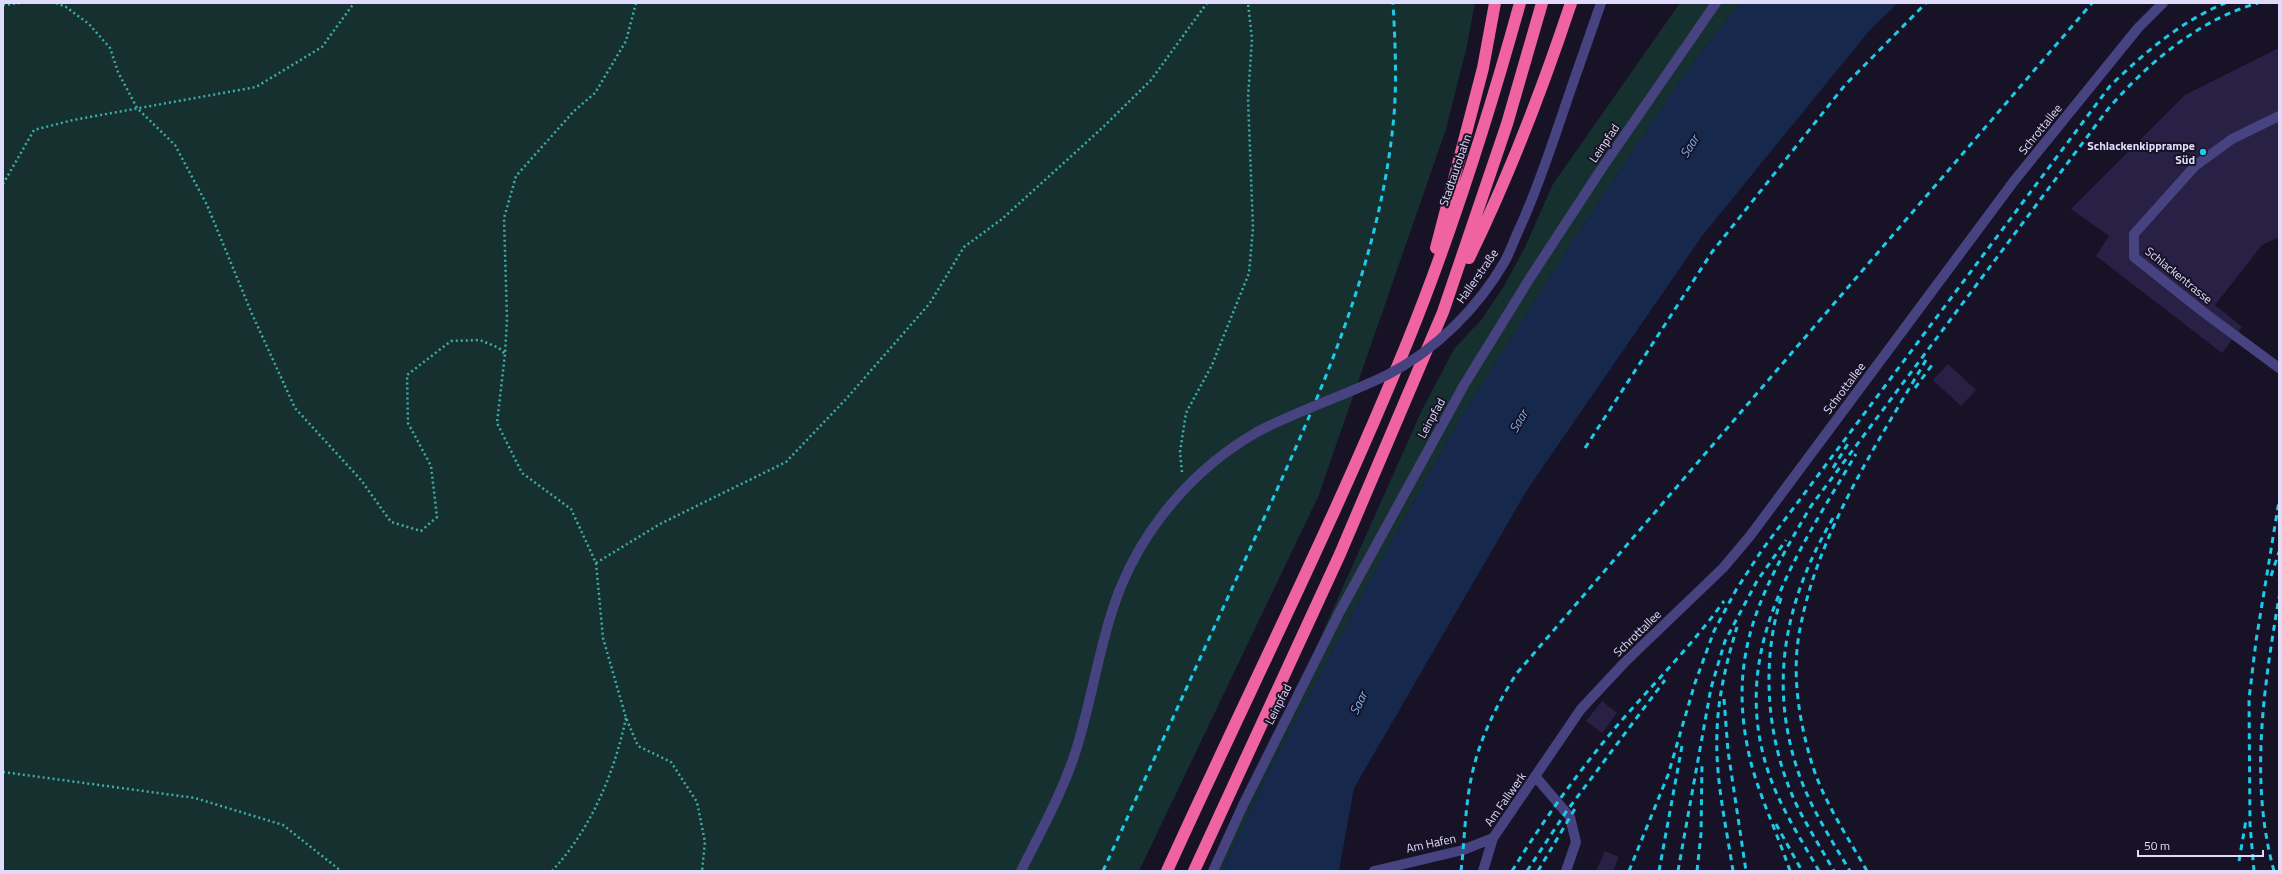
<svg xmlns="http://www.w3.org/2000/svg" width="2282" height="874" viewBox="0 0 2282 874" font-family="'Titillium Web',sans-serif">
<rect width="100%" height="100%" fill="#171226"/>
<!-- green -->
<path fill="#163030" d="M3,3H1475L1466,50L1446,129L1318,497L1139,871H3Z
M1680,3H1740L1690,66L1567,250L1456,425L1361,597L1271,767L1222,871H1216L1422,410L1454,349L1482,319L1504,286L1525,247L1553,184Z"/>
<!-- water -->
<path fill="#16294c" d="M1740,3H1898L1869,31L1702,236L1527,490L1354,788L1339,871H1222L1271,767L1361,597L1456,425L1567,250L1690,66Z"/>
<!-- building -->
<path fill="#292045" d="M2279,48V237L2262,245L2215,305L2242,327L2222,353L2096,256L2109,236L2071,209L2185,95Z
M1948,364L1976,390L1961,406L1933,380Z
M1602,701L1617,713L1602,733L1586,721Z
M1605,851L1619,857L1613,871H1596Z"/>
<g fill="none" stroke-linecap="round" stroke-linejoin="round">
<!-- path -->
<path stroke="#3daeab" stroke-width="2.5" stroke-dasharray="2 3" stroke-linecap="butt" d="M56,3L66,7L89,24L110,48L118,72L137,108L175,145L207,205L252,314L295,408L361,480L391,522L421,531L437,517L431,466L408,423L407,375L451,341L480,340L499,348L505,354
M636,3L626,41L595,93L574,111L516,176L504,218L507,319L505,354L497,423L522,473L571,509L596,563L603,638L626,718L638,746L671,762L697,802L705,842L702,871
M3,5L20,3
M3,184L34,130L73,120L256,87L322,47L354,3
M1182,472L1180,452L1186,413L1212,365L1249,273L1253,228L1248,98L1252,39L1248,3
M596,563L660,524L786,462L846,399L930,303L964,247L1002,219L1100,130L1151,80L1207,3
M3,772L195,798L283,825L341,871
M552,871C591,829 614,774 626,718"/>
<!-- minor -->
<path stroke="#474280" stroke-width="10" d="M1579,66L1601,3
M2279,116L2232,139L2195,166L2134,234V257L2202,311L2279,368
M1535,776L1570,817L1576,842L1566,871
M1021,871C1041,831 1064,790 1077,747C1093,695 1100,640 1120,589C1146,524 1196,467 1257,432
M1213,871L1243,805L1339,613L1464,385L1530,278L1602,168L1716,3
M1374,871L1463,850L1493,838
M1483,871L1493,838L1581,709L1625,662L1723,568L1750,536L2014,181L2138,28L2163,3"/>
<!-- highway -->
<path stroke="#ef63a0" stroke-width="12" d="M1436,248L1483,68L1495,3
M1469,258C1509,176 1542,90 1571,3
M1167,871C1247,695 1334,522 1407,343C1452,232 1488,118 1520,3
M1194,871L1340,554L1443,312L1507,124L1542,3"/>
<!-- rail -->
<path stroke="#1bcbe7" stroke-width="3" stroke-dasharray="6 5" stroke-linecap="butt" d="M1915,388L1932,365
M1585,448L1712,252L1845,85L1926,3
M1833,468L1849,442
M1833,518C1785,600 1767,685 1800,777C1812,810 1832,841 1850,871
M2271,576L2279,552
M1781,598C1760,666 1767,744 1798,808C1809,829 1822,850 1834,871
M1724,699L1728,751L1746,871
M1776,824L1802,871
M2239,861L2246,820
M1103,871C1150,768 1197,665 1244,562C1309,419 1380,273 1394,115C1397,78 1395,39 1393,3
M1461,871C1465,837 1465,803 1473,770C1481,736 1498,702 1517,673L2092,3
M1512,871C1544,819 1581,768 1621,721C1656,681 1693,644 1724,601
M1527,871L1566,812L1665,680
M1538,871L1576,807
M1629,871L1668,775L1695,683L1714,631L1736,590L1762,550L2110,86C2144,53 2180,22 2225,3
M1659,871L1682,746
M1678,871L1711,688L1725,641L1757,581L1786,540
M1697,871L1701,834L1702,762
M1733,871C1726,825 1715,778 1717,732C1718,696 1727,660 1737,627
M1790,871C1778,835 1761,800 1751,763C1725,657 1759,594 1811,506L2108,109C2148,63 2198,20 2258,3
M1819,871C1802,841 1782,810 1770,777C1726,653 1796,556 1856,454
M1867,871C1847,836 1824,802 1812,764C1799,721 1791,673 1800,629C1818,532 1877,444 1926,360
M2254,871L2250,824L2249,699L2256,641L2279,501
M2274,871C2249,781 2264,687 2279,597"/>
<!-- minor-bridge -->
<path stroke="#474280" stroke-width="10" d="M1257,432C1299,410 1344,396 1387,375C1436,350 1478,308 1505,261C1511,250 1515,237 1521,225C1544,174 1560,119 1579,66"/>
</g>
<!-- markers -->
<circle fill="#1bcbe7" stroke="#171226" stroke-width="1.5" cx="2203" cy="152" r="4"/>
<g text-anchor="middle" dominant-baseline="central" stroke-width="4" stroke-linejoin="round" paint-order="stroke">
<!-- street labels -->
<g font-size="12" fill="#e0dbfb" stroke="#171226">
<text transform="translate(2040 129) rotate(-51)">Schrottallee</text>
<text transform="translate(1604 143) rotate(-56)">Leinpfad</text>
<text transform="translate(1455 170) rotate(-71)">Stadtautobahn</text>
<text transform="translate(2179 275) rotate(39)">Schlackentrasse</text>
<text transform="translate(1477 276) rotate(-55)">Hallerstraße</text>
<text transform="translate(1844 388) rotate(-53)">Schrottallee</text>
<text transform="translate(1431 418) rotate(-61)">Leinpfad</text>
<text transform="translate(1637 633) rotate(-44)">Schrottallee</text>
<text transform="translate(1278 704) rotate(-63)">Leinpfad</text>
<text transform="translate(1505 799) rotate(-55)">Am Fallwerk</text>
<text transform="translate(1431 843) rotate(-12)">Am Hafen</text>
</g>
<!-- poi labels -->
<g font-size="12" font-weight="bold" fill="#e0dbfb" stroke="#171226" text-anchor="end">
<text x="2195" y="145">Schlackenkipprampe<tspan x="2195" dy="14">Süd</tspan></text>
</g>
<!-- water labels -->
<g font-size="13" font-style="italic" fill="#74b2f1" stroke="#171226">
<text transform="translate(1689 146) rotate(-58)">Saar</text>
<text transform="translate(1518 421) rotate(-60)">Saar</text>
<text transform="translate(1358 703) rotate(-64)">Saar</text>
</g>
</g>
<!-- border -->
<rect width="2282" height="874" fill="none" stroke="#e0dbfb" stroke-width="8"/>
<!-- scale -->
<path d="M2138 850v6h125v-6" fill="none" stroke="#e0dbfb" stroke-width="2"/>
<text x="2144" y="850" font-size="12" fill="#e0dbfb" stroke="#171226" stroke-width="3" paint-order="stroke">50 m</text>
</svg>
